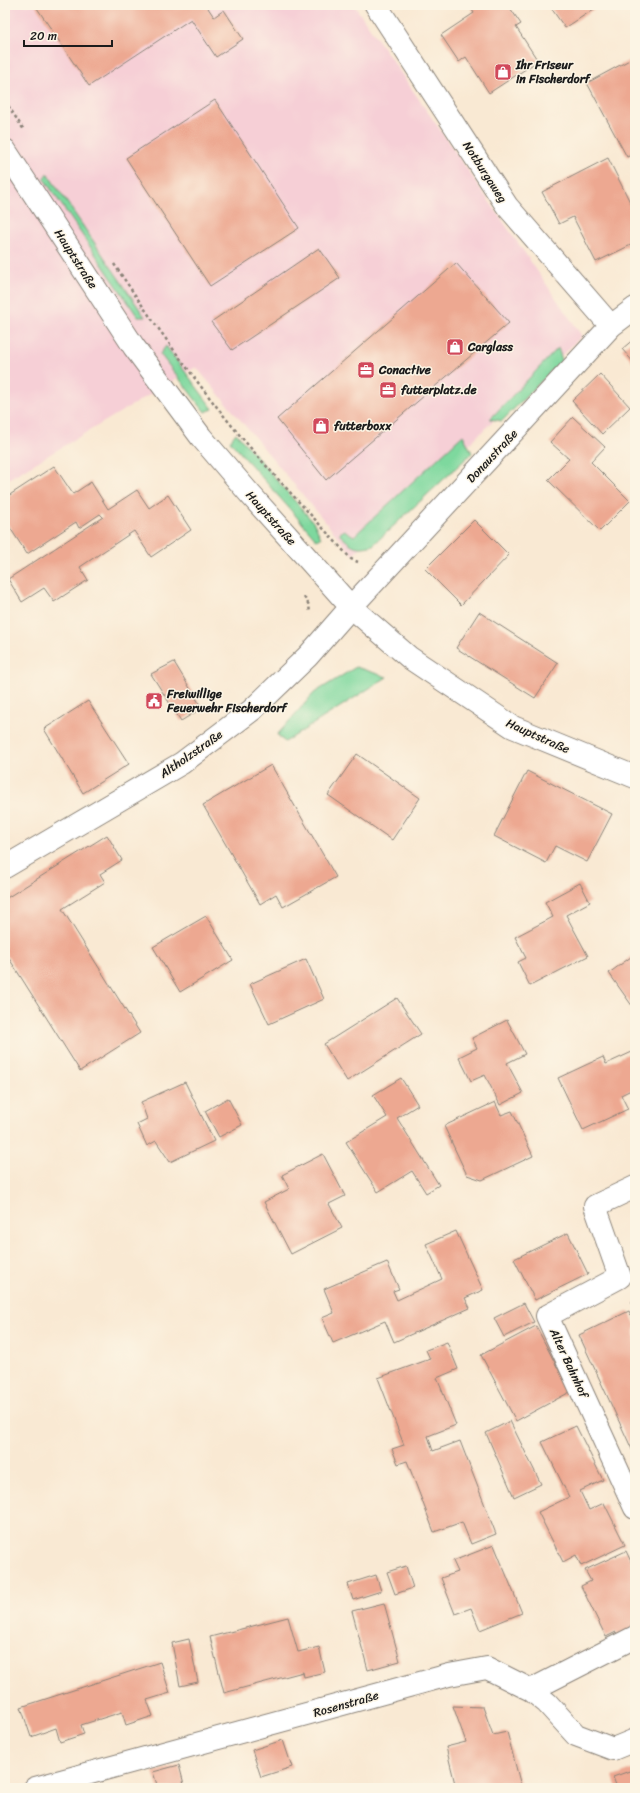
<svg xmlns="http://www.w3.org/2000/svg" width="640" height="1793" viewBox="0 0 640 1793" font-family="Sriracha,sans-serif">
<rect width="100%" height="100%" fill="#fcf5e5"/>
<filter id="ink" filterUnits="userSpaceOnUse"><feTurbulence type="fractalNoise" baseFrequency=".025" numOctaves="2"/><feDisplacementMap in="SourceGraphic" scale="8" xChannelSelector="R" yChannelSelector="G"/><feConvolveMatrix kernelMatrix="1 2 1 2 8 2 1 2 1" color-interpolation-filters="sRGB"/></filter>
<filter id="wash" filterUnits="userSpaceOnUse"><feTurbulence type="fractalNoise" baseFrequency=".012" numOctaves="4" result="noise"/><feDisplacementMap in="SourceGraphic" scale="16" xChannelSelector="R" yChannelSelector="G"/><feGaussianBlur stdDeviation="0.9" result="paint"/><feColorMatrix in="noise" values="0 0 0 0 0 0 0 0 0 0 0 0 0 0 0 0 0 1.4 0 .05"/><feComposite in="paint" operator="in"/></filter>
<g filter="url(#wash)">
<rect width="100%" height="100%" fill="#f9e9d3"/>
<!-- built -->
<path fill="#f6cfd6" d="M5,5H354L582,336L353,555L196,367L5,481Z"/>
<!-- green -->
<path fill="#7ed89e" stroke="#4d7a5d" d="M47,173L145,317H138L44,179Z
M166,346L213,409L205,412L160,354Z
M558,348L562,360L502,421L490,419Z
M236,433L314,523L321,538L317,540L230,441Z
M463,435L472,453L373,545C355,550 352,546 339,534L344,530L354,536Z
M356,667L387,677L285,742L277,735L314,693Z"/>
<g id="blocks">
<!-- building -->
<path fill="#eda891" d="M35,5H206L214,17L224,10L243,39L216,57L191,19L89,86Z
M469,5H508L521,24L516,27L538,61L489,93L466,57L459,62L441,35L474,13Z
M549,5H600L565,28Z
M635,57V153L627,157L587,83Z
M215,100L299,228L210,286L126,158Z
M608,158L635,212V243L596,262L573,217L559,224L542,192Z
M319,248L340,278L232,350L211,322Z
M456,263L509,323L326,480L277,419Z
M635,338V364L622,349Z
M600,374L630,407L602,434L572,401Z
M573,417L605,447L591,462L630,501L600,531L548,480L569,459L550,442Z
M54,466L73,494L91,482L108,509L137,490L149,508L168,495L191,530L151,557L134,531L80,567L88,580L54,602L44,588L22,602L8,579L103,517L100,514L79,528L76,522L27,554L5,520V498Z
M474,520L509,555L461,605L425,569Z
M479,612L558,663L535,698L456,648Z
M174,662L202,708L181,721L151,674Z
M88,701L129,764L83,793L44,729Z
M357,754L420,798L392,840L328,795Z
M271,765L336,877L283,907L276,894L260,904L203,805Z
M527,771L612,814L587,862L555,846L546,863L494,836Z
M107,835L122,860L100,874L105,882L62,909L140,1033L80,1071L5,952V899Z
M580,883L590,902L566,915L588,956L530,986L518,962L526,958L515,937L553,917L545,902Z
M206,916L233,960L180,992L153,947Z
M635,954V1010L609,973Z
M306,959L324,999L269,1024L250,984Z
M397,998L421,1034L347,1081L324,1044Z
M507,1020L525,1054L507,1063L523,1093L500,1105L485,1075L471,1081L459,1057L477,1048L472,1038Z
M632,1052L635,1058V1088L621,1095L628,1109L583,1130L558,1078L603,1057L606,1064Z
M401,1078L418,1105L397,1118L439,1185L426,1193L412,1171L378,1192L346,1142L387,1117L373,1095Z
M185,1082L214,1141L170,1162L156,1141L147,1146L137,1124L147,1119L141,1102Z
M228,1098L242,1125L219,1137L205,1111Z
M495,1102L501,1115L512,1111L533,1156L482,1180L467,1175L444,1126Z
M323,1154L345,1196L329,1204L342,1228L291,1254L264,1202L289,1189L282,1175Z
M456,1231L483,1290L465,1298L470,1308L394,1342L385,1321L333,1343L322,1318L334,1313L324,1289L387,1262L399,1289L393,1291L397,1300L442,1279L426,1244Z
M568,1233L588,1274L535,1300L514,1259Z
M524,1303L534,1322L504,1337L494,1318Z
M629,1311L635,1324V1456L579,1335Z
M536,1326L570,1392L516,1421L481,1355Z
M447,1342L458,1369L437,1378L456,1425L428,1436L433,1451L460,1441L496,1534L471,1544L462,1522L434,1532L407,1461L398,1464L392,1449L404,1445L378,1378L430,1359L426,1350Z
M510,1421L541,1484L514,1497L486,1433Z
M576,1426L603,1480L580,1491L589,1510L604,1503L625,1545L581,1566L576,1555L563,1562L538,1512L569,1497L542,1442Z
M494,1545L522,1613L480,1630L471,1608L455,1614L441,1578L458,1572L453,1561Z
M626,1551L635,1570V1633L620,1640L616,1632L606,1637L581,1586L591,1581L585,1570Z
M406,1566L413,1588L395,1594L387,1572Z
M376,1575L381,1591L353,1600L348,1584Z
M384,1603L400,1661L368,1670L352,1611Z
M288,1617L298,1652L319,1647L325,1672L304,1677L303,1672L224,1693L210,1637Z
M189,1639L198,1682L180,1686L172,1643Z
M160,1662L170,1693L147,1700L153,1716L126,1725L122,1712L81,1725L84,1734L60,1742L56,1728L31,1737L21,1707Z
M453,1706L483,1707L493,1735L507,1732L521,1786L514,1788H456L446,1747L466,1742Z
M283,1740L292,1767L261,1777L252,1750Z
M179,1765L185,1788H158L153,1772Z
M635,1769V1788H617L613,1777Z"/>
</g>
</g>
<g filter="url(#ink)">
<use href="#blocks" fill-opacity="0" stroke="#8a8278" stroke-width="1"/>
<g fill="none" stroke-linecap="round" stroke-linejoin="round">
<defs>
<path id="minor" d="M376,5L507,206L611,326
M351,607L611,326L635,308
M635,1187L595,1206L620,1277L547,1316L635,1508
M531,1690L635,1637
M35,1788L449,1675L487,1668L531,1690L547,1703L576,1735L613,1749L635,1740"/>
<path id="tertiary" d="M5,867L182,763L252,710L308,656L351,607"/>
<path id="secondary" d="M5,150L134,347L201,437L249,493L351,607L410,658L513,727L635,777"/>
</defs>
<!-- minor casing -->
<use href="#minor" stroke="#8a8278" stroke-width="24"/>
<!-- tertiary casing -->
<use href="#tertiary" stroke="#8a8278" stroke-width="24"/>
<!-- secondary casing -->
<use href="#secondary" stroke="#8a8278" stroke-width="24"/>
<!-- path -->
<path stroke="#8a8278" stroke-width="2.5" stroke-dasharray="3 3" stroke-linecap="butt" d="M5,101L24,130
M114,264C149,316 185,367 224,416C264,466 308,511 351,559L358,562
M304,597L309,605L310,613
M632,1301L635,1307"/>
<!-- minor -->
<use href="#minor" stroke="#fff" stroke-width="22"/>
<!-- tertiary -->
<use href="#tertiary" stroke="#fff" stroke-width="22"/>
<!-- secondary -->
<use href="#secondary" stroke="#fff" stroke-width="22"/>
</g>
</g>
<!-- icons -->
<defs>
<symbol id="shop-square" viewBox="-11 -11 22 22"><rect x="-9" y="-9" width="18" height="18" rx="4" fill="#d1495b" stroke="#fcf5e5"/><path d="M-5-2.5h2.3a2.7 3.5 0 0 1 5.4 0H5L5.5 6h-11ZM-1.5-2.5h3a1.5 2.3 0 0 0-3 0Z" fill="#fff"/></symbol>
<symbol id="office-square" viewBox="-11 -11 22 22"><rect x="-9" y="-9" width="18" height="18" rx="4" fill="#d1495b" stroke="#fcf5e5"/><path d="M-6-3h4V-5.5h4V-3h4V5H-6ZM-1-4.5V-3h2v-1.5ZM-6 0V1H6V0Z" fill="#fff"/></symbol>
<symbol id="civic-square" viewBox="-11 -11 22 22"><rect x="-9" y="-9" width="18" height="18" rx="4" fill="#d1495b" stroke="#fcf5e5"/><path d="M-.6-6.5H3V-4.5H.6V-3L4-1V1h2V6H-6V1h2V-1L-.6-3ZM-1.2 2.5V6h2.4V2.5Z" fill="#fff"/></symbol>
</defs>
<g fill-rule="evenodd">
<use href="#shop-square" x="493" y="62" width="20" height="20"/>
<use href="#shop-square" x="445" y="337" width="20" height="20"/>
<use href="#office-square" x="356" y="360" width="20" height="20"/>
<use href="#office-square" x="378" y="380" width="20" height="20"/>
<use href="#shop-square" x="311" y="416" width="20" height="20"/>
<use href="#civic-square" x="144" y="691" width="20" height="20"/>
</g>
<g text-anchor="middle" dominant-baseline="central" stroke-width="3" stroke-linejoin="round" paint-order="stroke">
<!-- poi labels -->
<g font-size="12" font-weight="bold" fill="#1c1c1c" stroke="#fcf5e5" text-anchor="start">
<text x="516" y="65">Ihr Friseur<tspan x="516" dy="14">in Fischerdorf</tspan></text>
<text x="468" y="347">Carglass</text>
<text x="379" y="370">Conactive</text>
<text x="401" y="390">futterplatz.de</text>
<text x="334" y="426">futterboxx</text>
<text x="167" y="694">Freiwillige<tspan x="167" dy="14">Feuerwehr Fischerdorf</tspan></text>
</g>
<!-- street labels -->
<g font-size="12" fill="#1c1c1c" stroke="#fcf5e5">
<text transform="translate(485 172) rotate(57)">Notburgaweg</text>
<text transform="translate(76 259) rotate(57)">Hauptstraße</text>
<text transform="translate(492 456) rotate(-47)">Donaustraße</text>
<text transform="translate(271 518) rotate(48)">Hauptstraße</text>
<text transform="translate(538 736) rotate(24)">Hauptstraße</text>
<text transform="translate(191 754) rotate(-35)">Altholzstraße</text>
<text transform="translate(569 1363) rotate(65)">Alter Bahnhof</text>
<text transform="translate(346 1704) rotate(-16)">Rosenstraße</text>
</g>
</g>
<!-- margin -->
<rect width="640" height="1793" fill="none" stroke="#fcf5e5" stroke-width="20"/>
<!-- scale -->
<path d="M24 40v6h88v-6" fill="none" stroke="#1c1c1c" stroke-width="2"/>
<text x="30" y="40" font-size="12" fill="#1c1c1c" stroke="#fcf5e5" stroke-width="3" paint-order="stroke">20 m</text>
</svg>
